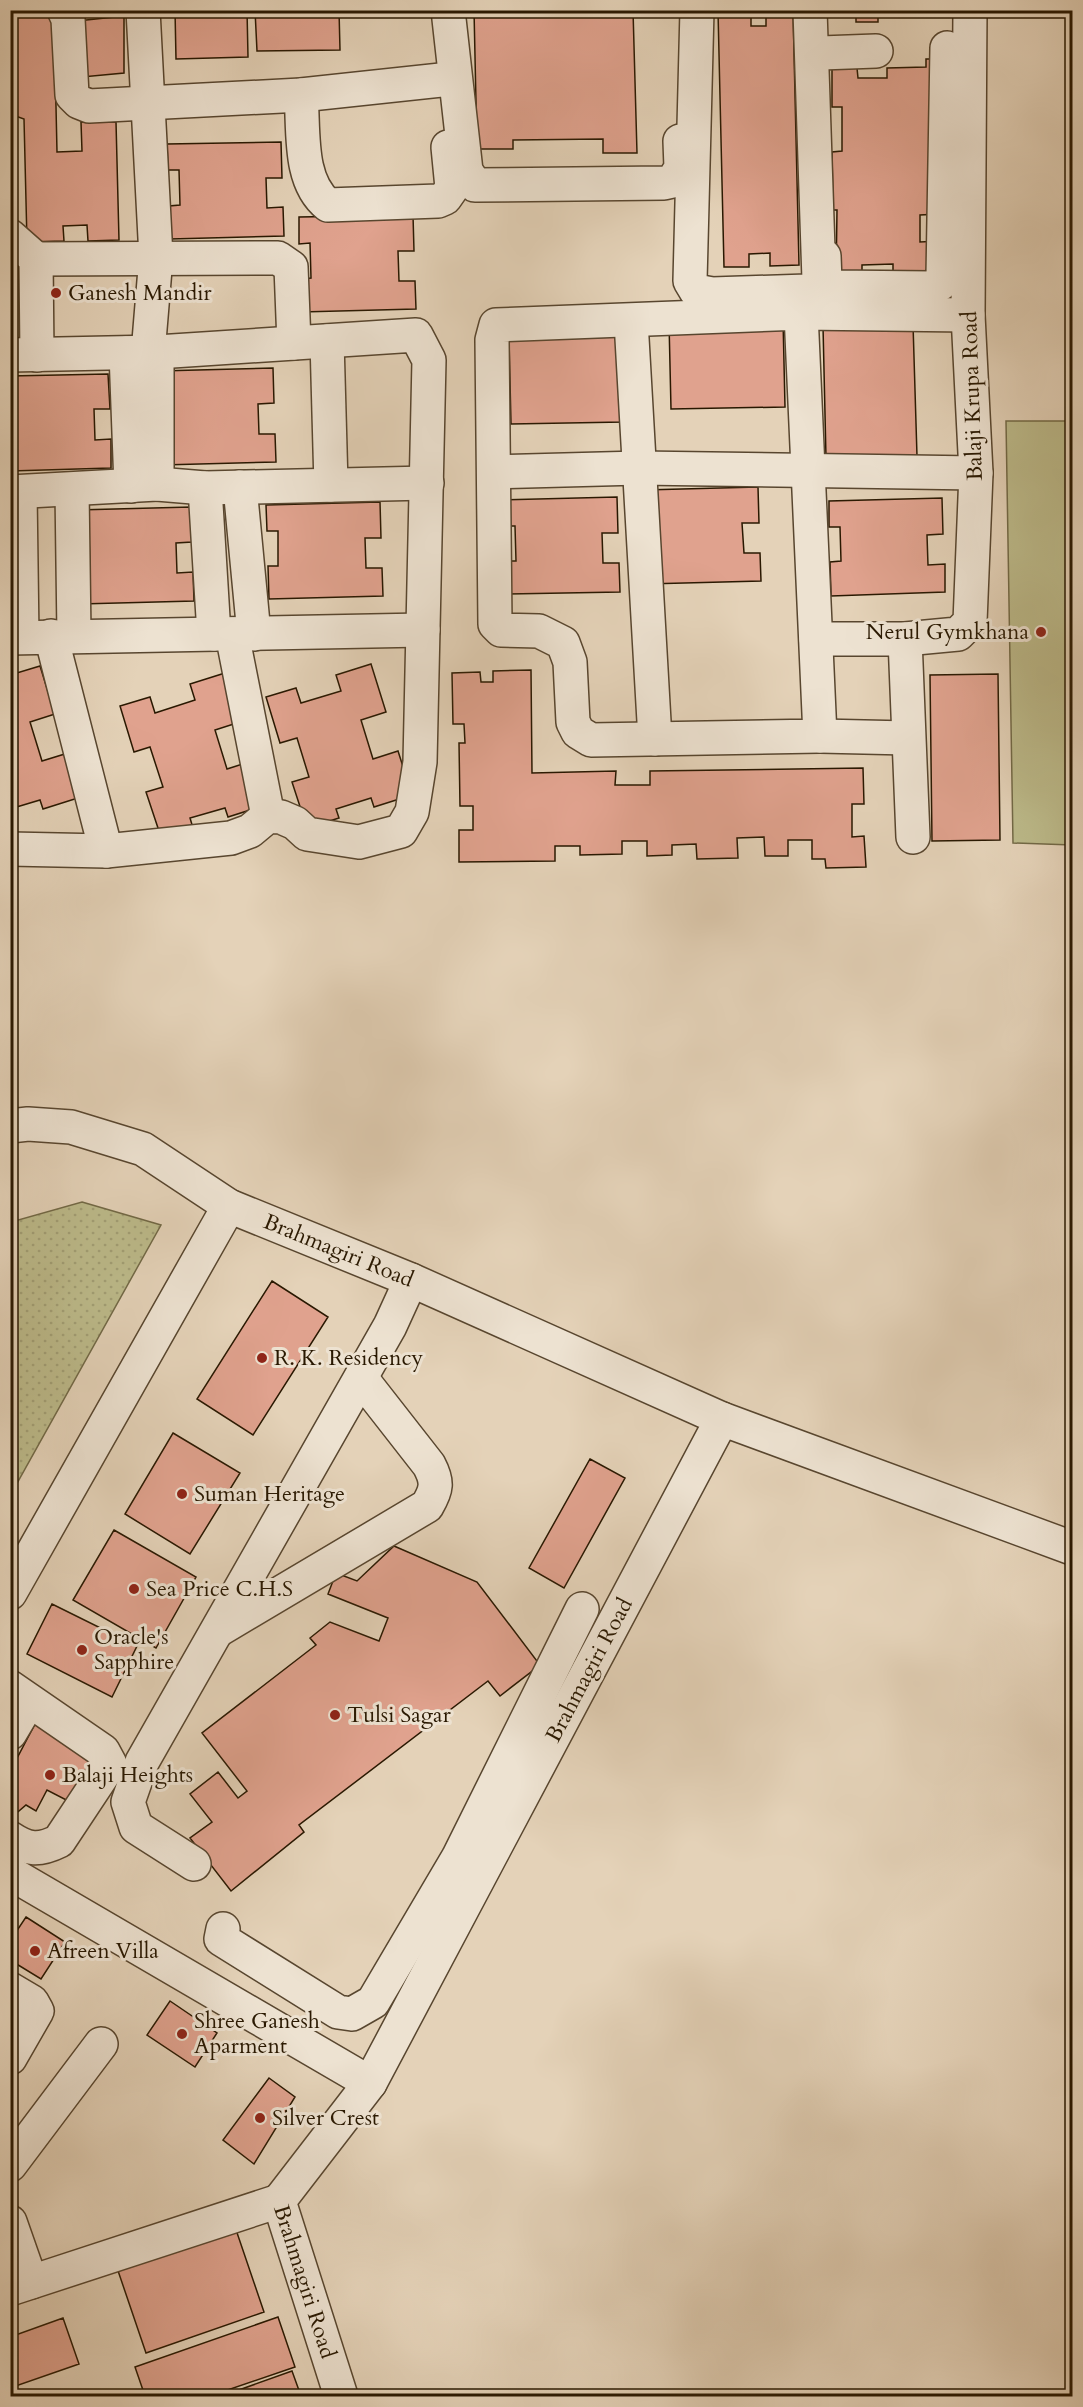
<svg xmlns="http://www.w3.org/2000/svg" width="1083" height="2407" viewBox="0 0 1083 2407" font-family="Cardo,serif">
<defs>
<pattern id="grass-dots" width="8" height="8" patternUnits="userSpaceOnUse" patternTransform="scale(1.5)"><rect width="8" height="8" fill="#bcba8a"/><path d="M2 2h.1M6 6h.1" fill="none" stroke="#a29f75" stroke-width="1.8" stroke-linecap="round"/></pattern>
</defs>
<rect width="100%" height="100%" fill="#e4d2b8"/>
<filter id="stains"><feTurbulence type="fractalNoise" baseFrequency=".00333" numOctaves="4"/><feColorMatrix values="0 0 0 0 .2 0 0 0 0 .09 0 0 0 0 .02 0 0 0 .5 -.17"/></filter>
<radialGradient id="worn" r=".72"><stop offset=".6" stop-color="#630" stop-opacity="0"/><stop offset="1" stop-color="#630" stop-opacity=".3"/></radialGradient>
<!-- grass -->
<path fill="url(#grass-dots)" stroke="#726946" stroke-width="1.5" d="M82,1202L161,1225L11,1494V1222Z"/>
<!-- pitch -->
<path fill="#bcba8a" stroke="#726946" stroke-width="1.5" d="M1006,421H1072V845L1013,843Z"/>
<!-- building -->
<path fill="#e0a28e" stroke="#291801" stroke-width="1.5" d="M175,10H247L248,57L176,59Z
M255,10H339L340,50L257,51Z
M474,10H633L637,153H603V139L513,140V149H477Z
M751,10V26H766V10H793L799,265L770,266V253L749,254V267H724L718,11Z
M826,10H945V15L878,16V22H856V16L827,17Z
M54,16L57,152L82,151L81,122H116L119,240L88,241L87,225L63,226L64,241L27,242L24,119L10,114V36H17L16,17Z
M124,16V73L82,77L77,21Z
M926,59H946L939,214L920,215V242L939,241L940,276L893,277V264L862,265V277L836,278L837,210H833L832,152L842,151V107H832V68H857L858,78H887V68L926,67Z
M281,142L282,178H266L267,208L283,207L284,236L170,239L169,206L180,205L179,170H168L167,144Z
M413,215L414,251H398L399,281H415L416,309L301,312V279L311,278L310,243L299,244V217Z
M783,319L785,407L671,409L669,322Z
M913,324L917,456L826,458L823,326Z
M622,337L623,422L511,424L509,339Z
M273,368L274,403L258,404L259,434H275L276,462L162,465L159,371Z
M108,374L110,409H94L95,440L111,439V468L10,471V376Z
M758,487L759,523H742L744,553H760L761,581L646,584L644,490Z
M617,497L618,533H602L603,563H619L620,592L506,594L505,561H516L515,526H504L503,500Z
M942,498L943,534L927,535L928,565L945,564V592L831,596L830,562L841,561L840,527H829V501Z
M380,502L381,538H365L366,568H382L383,596L269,599L268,566H278V531H267L266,505Z
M191,507L192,542L176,543L177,573L193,572L194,601L80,604L79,570H90L89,535L77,510Z
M371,664L386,712L361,720L373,759L398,751L412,795L374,807L371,798L336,809L339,818L307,828L292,782L309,777L297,738L280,743L266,697L296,688L301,703L341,691L336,675Z
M40,666L55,714L30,722L42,761L68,753L81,797L43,809L40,800L10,809V675Z
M531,670L532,773L616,771L615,785H650V771L863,768L864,804H852V837L864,836L866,867L826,868L825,859H812V840H788V856H765L764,837L737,838L738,858L697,859L696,844L672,845V855L647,856V841H622V854L580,855V846H555V861L459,862V830H473V806H460L459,743H465L464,724H453L452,673L480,672L481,682H493V671Z
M225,673L240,722L215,730L227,769L252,761L266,805L228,817L225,808L190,818L193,828L161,837L146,792L163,787L150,747L134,752L120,706L150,697L155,713L195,700L190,684Z
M998,674L1000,840L932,841L930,675Z
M272,1281L328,1317L253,1435L197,1399Z
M173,1433L240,1473L190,1554L125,1514Z
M590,1459L625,1478L564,1588L529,1568Z
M114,1530L196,1577L156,1648L73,1600Z
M394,1546L477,1582L540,1665L500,1696L488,1681L299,1825L304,1832L231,1891L190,1838L212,1822L190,1794L218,1772L238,1798L247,1791L202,1733L316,1645L310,1638L330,1622L379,1641L388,1618L328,1594L336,1573L357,1581Z
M52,1604L137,1646L112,1697L27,1654Z
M35,1724L98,1759L74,1804L47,1790L36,1811L26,1805L12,1817L10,1758L16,1760Z
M26,1917L65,1942L41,1979L10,1960V1941Z
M170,2001L217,2033L195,2067L147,2035Z
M269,2078L295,2097L254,2164L223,2140Z
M232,2218L264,2312L146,2353L114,2259Z
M278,2317L295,2367L210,2396H145L135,2367Z
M63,2318L79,2364L10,2388V2337Z
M292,2371L301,2396H222Z"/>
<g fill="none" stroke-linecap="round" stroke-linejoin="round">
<defs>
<g id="street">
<path d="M64,10L68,19L72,95L79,102L89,106L301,95L441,80"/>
<path d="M143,10L156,257L148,353"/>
<path d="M448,10L466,171L475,185L664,183L673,181L681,168L680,141"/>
<path d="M697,10L690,281L696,291L712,294L807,291L814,288L819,280L810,10"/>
<path d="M821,53L876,51"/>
<path d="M301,95C304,131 298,181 328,205L438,201L445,198L452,188L448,147"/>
<path d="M10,236L36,259L37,355"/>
<path d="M824,256L825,282L831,287L932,288L940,284L943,276L947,48"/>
<path d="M36,259L278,258L291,267L294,343"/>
<path d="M801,313L820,736L591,740L578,732L573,722L570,662L563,643L539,631L501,630L495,624L492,340L496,325L801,313L968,315"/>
<path d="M631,321L655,739"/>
<path d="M327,341L331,485"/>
<path d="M126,353L131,486"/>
<path d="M10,355L157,352L416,335L429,360L420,762L412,812L401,831L359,842L307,834L295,823L281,817L268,816L250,831L231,838L106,851L10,849"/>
<path d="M494,472L639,468L976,473"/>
<path d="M157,484L205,488L427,483"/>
<path d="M240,487L254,634"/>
<path d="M205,488L214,634"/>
<path d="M72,490L74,635"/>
<path d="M10,492L157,484V352"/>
<path d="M20,492L22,637"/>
<path d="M232,634L268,816"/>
<path d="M51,636L106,851"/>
<path d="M10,638L423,630"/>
<path d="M816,639H905L958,634L970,622L976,473L968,315L970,10"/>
<path d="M905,639L913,837"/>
<path d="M820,736L908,738"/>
<path id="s1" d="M10,1126L28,1124L71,1127L143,1149L229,1206L411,1280L722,1419L370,2083L279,2201L341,2396"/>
<path d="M722,1419L1072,1548"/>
<path d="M10,1593L229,1206"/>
<path d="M220,1629L427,1506C437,1489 438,1482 429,1465L361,1378"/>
<path d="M10,1687L103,1751L110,1764L59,1841C39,1851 28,1850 10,1838"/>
<path d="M10,1733L29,1701"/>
<path d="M194,1864L136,1827L128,1802L142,1762L390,1326L411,1280"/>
<path d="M10,1873L370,2083"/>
<path d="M223,1929L221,1939L338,2012L352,2014L373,2002L458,1858L582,1609"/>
<path d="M10,1989L32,2002L37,2011L10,2058"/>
<path d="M10,2165L101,2044"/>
<path d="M10,2222L31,2282"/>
<path d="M10,2289L279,2201"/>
</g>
</defs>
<!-- street casing -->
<use href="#street" stroke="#58462f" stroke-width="36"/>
<!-- street -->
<use href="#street" stroke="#ede2d1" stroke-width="33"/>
</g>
<!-- markers -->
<g fill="#8f2418" stroke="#ede2d1" stroke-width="2">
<circle cx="56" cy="293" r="6"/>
<circle cx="1041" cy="632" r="6"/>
<circle cx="262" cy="1358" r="6"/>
<circle cx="182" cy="1494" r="6"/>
<circle cx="134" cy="1589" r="6"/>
<circle cx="82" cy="1650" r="6"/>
<circle cx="335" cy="1715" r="6"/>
<circle cx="50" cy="1775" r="6"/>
<circle cx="35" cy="1951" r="6"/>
<circle cx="182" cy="2034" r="6"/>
<circle cx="260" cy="2118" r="6"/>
</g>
<g text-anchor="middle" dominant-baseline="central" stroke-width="6" stroke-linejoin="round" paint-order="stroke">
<!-- poi labels -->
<g font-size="22" fill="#291801" stroke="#ede2d1" text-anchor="start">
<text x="68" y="293">Ganesh Mandir</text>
<text x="1029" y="632" text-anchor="end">Nerul Gymkhana</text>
<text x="274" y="1358">R. K. Residency</text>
<text x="194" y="1494">Suman Heritage</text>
<text x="146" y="1589">Sea Price C.H.S</text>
<text x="94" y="1637">Oracle's<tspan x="94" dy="25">Sapphire</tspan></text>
<text x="347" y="1715">Tulsi Sagar</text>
<text x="62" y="1775">Balaji Heights</text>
<text x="47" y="1951">Afreen Villa</text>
<text x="194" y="2021">Shree Ganesh<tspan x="194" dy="25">Aparment</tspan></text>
<text x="272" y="2118">Silver Crest</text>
</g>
<!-- street labels -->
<g font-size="22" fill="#291801" stroke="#ede2d1">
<text transform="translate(972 396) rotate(-92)">Balaji Krupa Road</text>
<text stroke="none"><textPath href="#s1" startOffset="358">Brahmagiri Road</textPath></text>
<text transform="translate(589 1670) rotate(-62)">Brahmagiri Road</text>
<text stroke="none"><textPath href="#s1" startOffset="1762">Brahmagiri Road</textPath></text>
</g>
</g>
<!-- margin -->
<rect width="1083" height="2407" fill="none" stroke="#e4d2b8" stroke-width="36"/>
<rect x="12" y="12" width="1059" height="2383" fill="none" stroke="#291801" stroke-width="3"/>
<rect x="18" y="18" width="1047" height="2371" fill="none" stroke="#291801" stroke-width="1.5"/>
<rect width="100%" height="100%" filter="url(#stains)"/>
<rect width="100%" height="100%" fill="url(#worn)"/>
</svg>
